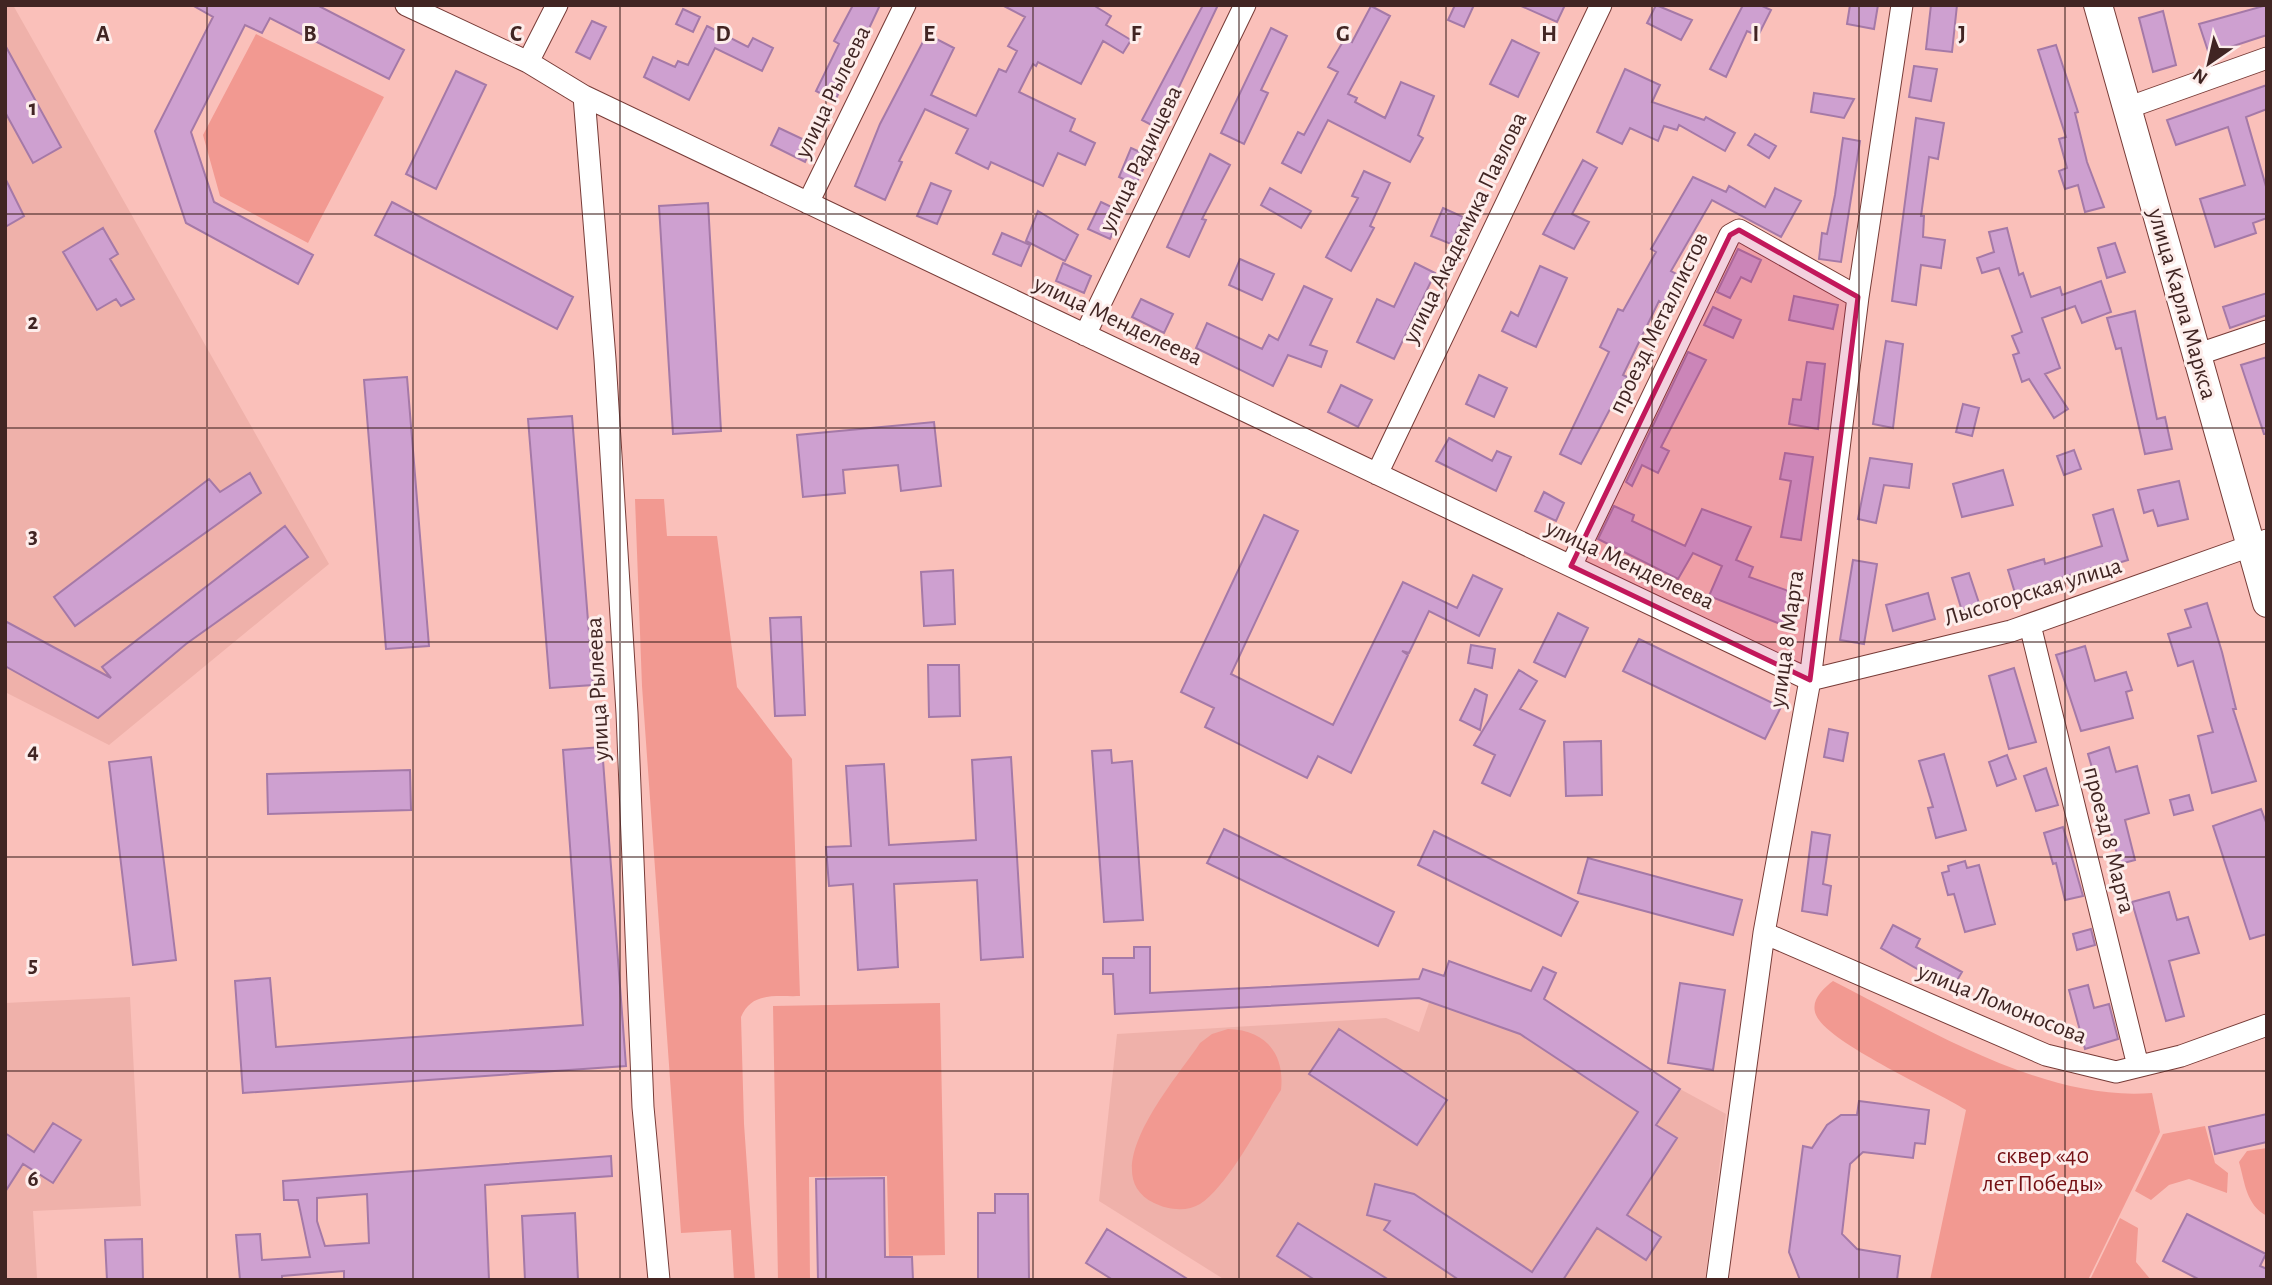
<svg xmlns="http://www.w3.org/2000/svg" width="2272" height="1285" viewBox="0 0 2272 1285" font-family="'Alegreya Sans',sans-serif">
<rect width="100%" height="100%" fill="#fac0ba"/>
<!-- built -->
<path fill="#efb1aa" d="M5,5H13L329,564L109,745L5,692Z
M1449,961L1542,998L1680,1089L1726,1114L1705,1280H1225L1099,1201L1117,1034L1386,1018L1419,1032L1432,994L1416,988L1423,969L1444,976Z
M130,997L141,1206L33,1211L37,1278L5,1280V1003Z"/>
<!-- green -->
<path fill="#f29991" d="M256,34L384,97L308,243L220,196L203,135Z
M635,499H664L667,536H717L737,687L792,759L800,996C776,997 752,991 741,1017L744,1124L755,1280H734L731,1230L681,1233L642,686Z
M1833,981C1926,1028 2045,1102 2152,1093L2160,1132L2088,1280H1930L1966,1110C1932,1089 1840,1048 1819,1020C1807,1004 1821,990 1833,981Z
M940,1003L945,1255L889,1256L887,1176L809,1177L810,1280H778L773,1006Z
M1228,1029C1265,1030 1285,1053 1281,1090C1261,1121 1229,1185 1200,1204C1187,1212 1168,1210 1154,1203C1092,1173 1178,1077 1200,1043L1212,1034Z
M2205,1126L2215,1163L2228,1173L2227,1193L2189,1179L2169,1185L2151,1200L2135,1191L2163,1134Z
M2267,1148V1216C2246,1205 2245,1183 2239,1162L2247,1151Z
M2120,1218L2138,1228L2136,1262L2151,1280H2090Z"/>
<!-- building -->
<path fill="#cea0d0" stroke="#a579a7" stroke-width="2" fill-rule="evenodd" d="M192,5H317L404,50L389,79L270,18L262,33L245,25L191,132L214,202L313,255L298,284L186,223L155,131L213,17Z
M853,5H880L835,101L816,91L839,44L834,41Z
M1002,5H1093L1111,16L1106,25L1131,40L1123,53L1103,41L1081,84L1038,62L1036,66L1033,64L1019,92L1075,119L1070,131L1095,143L1085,165L1058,153L1043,186L991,162L988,169L956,153L968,129L925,109L899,161L902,162L885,200L855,186L880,124L927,34L954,48L931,95L976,116L999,69L1006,72L1017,51L1008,46L1025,17Z
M1203,5H1218L1159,129L1142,120Z
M1455,5H1474L1464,27L1448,20Z
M1519,5H1565L1557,22Z
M1656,5L1692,20L1681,40L1647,23Z
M1743,5H1760L1771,10L1758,36L1747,31L1726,77L1710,69Z
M1850,5H1878L1874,29L1847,24Z
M1931,5H1957L1952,52L1926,49Z
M2267,5V35L2209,54L2199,24Z
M1371,6L1390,16L1348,94L1357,98L1355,102L1385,118L1401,82L1434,96L1418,135L1423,138L1410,162L1328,120L1301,173L1282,163L1298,132L1304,135L1338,72L1328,67L1345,38L1352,42Z
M683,9L700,17L693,32L676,24Z
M2163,11L2176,65L2153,72L2139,18Z
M592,21L606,27L590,59L576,52Z
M707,26L748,47L753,38L773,48L762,71L715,48L689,100L644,77L653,57L675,67L678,61L688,65Z
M1271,28L1287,36L1261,90L1268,93L1244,144L1221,133Z
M1512,40L1539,53L1518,97L1490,84Z
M5,45L61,147L33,163L5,112Z
M2056,45L2078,112L2075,113L2087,162L2104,207L2085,212L2078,185L2065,189L2059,171L2067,168L2059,139L2066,137L2038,50Z
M1914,66L1937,69L1931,101L1909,97Z
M1625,69L1660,85L1652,102L1704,120L1706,117L1735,133L1725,151L1679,125L1677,130L1664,126L1658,141L1630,128L1622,144L1597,132Z
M456,71L486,85L436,189L406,174Z
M2267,85V109L2246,117L2267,190V218L2253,223L2256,233L2215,247L2200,199L2245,185L2228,127L2176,145L2167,120Z
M1814,93L1854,99L1844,118L1811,112Z
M1916,118L1944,123L1938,159L1929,157L1921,216H1924L1923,237L1945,240L1941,268L1921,265L1916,305L1892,301Z
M779,128L813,144L805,162L771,145Z
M1755,134L1776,146L1769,158L1748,145Z
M1843,138L1860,141L1841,262L1819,259L1822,233L1827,234L1835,195Z
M1131,148L1149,156L1136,185L1119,177Z
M1210,154L1230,165L1202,219L1206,220L1189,257L1167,247Z
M1583,160L1597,168L1572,214L1589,222L1574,249L1543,234Z
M1364,171L1390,183L1370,226L1374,228L1351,271L1326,257L1358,198L1352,196Z
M1693,177L1726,192L1729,186L1765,207L1775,188L1801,201L1781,237L1712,200L1671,271L1680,276L1664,304L1659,301L1623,375L1627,377L1581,464L1560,454L1609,352L1600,347L1618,309L1623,311L1656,252L1651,249Z
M5,178L24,216L5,227Z
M931,183L951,191L937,224L917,216Z
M1270,188L1311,211L1301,228L1261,205Z
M392,202L573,297L557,329L375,235Z
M1101,202L1122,212L1110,239L1088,229Z
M708,203L721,431L673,434L659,206Z
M1443,208L1463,217L1451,244L1431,236Z
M1038,211L1078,235L1065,261L1026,241Z
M103,228L118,254L110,259L134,299L121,306L116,299L97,310L63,252Z
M2007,228L2019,275L2023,273L2031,297L2060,287L2062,295L2101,281L2111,312L2082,323L2075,306L2042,318L2060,368L2045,374L2068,409L2054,418L2029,379L2022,382L2013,355L2019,353L2012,336L2022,332L1999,268L1982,273L1977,258L1994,252L1989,232Z
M1002,233L1030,245L1021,266L993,254Z
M2115,243L2125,272L2107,278L2098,248Z
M1738,249L1761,260L1751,282L1741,277L1730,298L1717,292Z
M1240,259L1274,274L1262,300L1229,285Z
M1063,263L1091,276L1084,293L1056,281Z
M1415,263L1435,273L1394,359L1357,342L1377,299L1394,307Z
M1540,266L1567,278L1536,347L1502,331L1511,312L1518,316Z
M1304,286L1332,299L1310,345L1327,351L1321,367L1288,355L1273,386L1196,348L1207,323L1262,349L1269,335L1278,340Z
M2267,293V315L2230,328L2223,307Z
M1794,296L1838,305L1833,329L1789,320Z
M1141,299L1173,314L1164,333L1132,317Z
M1713,307L1741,320L1733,338L1704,325Z
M2135,311L2157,419L2165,417L2172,449L2145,454L2121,348L2116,349L2107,318Z
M1886,341L1903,344L1893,428L1873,424Z
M1688,352L1706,360L1661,447L1669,451L1658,473L1642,465L1632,486L1626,482Z
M2267,357V434H2264L2241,365Z
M1807,362L1825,364L1818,429L1789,424L1793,399L1801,400Z
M1479,375L1507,388L1494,417L1466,404Z
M407,377L429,646L386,649L364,380Z
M1341,385L1372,400L1358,427L1328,412Z
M1963,404L1979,408L1972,436L1956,432Z
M572,416L593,685L550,688L528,419Z
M934,422L941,486L901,491L898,465L843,470L845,493L803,497L797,435Z
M1449,438L1492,461L1497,451L1511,457L1496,491L1436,461Z
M2074,450L2081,469L2064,475L2057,456Z
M1785,453L1813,457L1801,540L1781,537L1791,481L1780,479Z
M1870,458L1912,464L1909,488L1884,485L1876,523L1858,519Z
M2003,470L2013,505L1962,517L1953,484Z
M250,473L261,493L75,626L54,597L209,479L220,492Z
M2179,481L2188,519L2158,526L2153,510L2144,513L2138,490Z
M1544,492L1564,503L1556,521L1535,511Z
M1614,506L1634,515L1632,521L1685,546L1702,509L1751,527L1736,560L1753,567L1749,577L1800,595L1788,627L1709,596L1722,566L1693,553L1678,579L1598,539Z
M2113,509L2128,560L2108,566L2107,563L2015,593L2008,570L2044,559L2045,564L2102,546L2093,515Z
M1264,515L1298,531L1231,674L1333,725L1403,582L1457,608L1473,575L1502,589L1479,636L1429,611L1409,653L1402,651L1408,655L1351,773L1318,756L1307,778L1205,727L1214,708L1181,692Z
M285,526L308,557L186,644L98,718L5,666V621L111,678L102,667Z
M1853,560L1877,564L1864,644L1840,640Z
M953,570L955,624L924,626L921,572Z
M1969,573L1980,606L1962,611L1952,578Z
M1928,593L1935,619L1893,631L1886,605Z
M2207,603L2222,652L2236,709H2233L2256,781L2212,793L2198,736L2213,732L2193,661L2178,666L2168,634L2191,627L2185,610Z
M1558,613L1588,628L1565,677L1534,662Z
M801,617L805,715L775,716L770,618Z
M1639,639L1781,707L1765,739L1623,671Z
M1471,645L1495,649L1492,668L1468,663Z
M2085,646L2095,681L2126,672L2132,690L2126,692L2133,718L2081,731L2056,655Z
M928,665H959L960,716L929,717Z
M2014,668L2036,742L2009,749L1989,676Z
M1519,670L1537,681L1520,709L1545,721L1510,796L1482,783L1495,755L1474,745Z
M1475,689L1487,695L1480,730L1460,720Z
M1829,729L1848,733L1843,761L1824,757Z
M1601,741L1602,795L1566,796L1564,742Z
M602,747L626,1066L243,1093L235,981L270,978L276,1047L583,1025L563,750Z
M2109,747L2116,772L2137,766L2149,813L2125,820L2135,860L2120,864L2088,754Z
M1111,750L1112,763L1132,761L1143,920L1104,922L1092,751Z
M1944,754L1966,830L1936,838L1928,808L1933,807L1919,761Z
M2007,755L2016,779L1997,786L1989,762Z
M151,757L176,960L133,965L109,762Z
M1011,757L1023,957L981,960L977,880L894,884L898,967L858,970L853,884L829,886L826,847L851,846L846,766L884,764L889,845L976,840L972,760Z
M2046,768L2058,805L2036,811L2024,776Z
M410,770L411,810L268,814L267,774Z
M2189,795L2193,810L2174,815L2170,800Z
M2261,809L2267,825V934L2250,939L2213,826Z
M2063,827L2083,896L2065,900L2056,863L2053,864L2044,833Z
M1224,829L1394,912L1378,946L1207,863Z
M1434,831L1578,902L1561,936L1418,865Z
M1812,832L1830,835L1823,884L1831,886L1827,915L1802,911Z
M1588,858L1742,900L1733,935L1578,893Z
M1965,861L1967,868L1979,865L1995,924L1965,932L1954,894L1948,895L1942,873L1949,871L1948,866Z
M2169,892L2177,920L2188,917L2199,953L2169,961L2184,1016L2166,1021L2132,902Z
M1893,925L1920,939L1916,947L1962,972L1952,989L1881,948Z
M2091,929L2095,945L2077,950L2073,934Z
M1134,947H1150V993L1419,979L1423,969L1444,976L1449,961L1531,991L1543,967L1556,973L1544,999L1680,1089L1656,1125L1677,1138L1627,1215L1661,1237L1646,1260L1597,1228L1563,1280H1459L1384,1230L1390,1221L1367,1215L1375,1184L1414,1194L1532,1272L1638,1112L1520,1034L1419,998L1115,1014L1113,974H1103V958H1134Z
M1680,983L1725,990L1713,1070L1668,1063Z
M2088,985L2094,1008L2109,1004L2118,1039L2085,1049L2069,990Z
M1339,1029L1447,1100L1417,1145L1309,1074Z
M1859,1101L1929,1110L1925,1144L1915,1143L1913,1158L1863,1152L1850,1164L1842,1234L1857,1249L1900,1256L1897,1280H1800L1789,1252L1803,1146L1812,1148L1827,1125L1841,1115H1857Z
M2267,1114V1142L2215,1154L2209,1127Z
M53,1123L81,1140L53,1183L23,1164L5,1192V1133L34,1152Z
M611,1156L612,1176L485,1185L489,1280L344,1279V1271L282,1276V1280H240L236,1235L260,1234L262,1260L310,1257L298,1200H284L283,1181ZM367,1194L369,1243L325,1246L317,1221V1198Z
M884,1178L885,1257H912L913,1280H818L816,1179Z
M995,1194H1028L1029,1280H978V1213H995Z
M575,1213L578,1280H525L522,1216Z
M2187,1214L2266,1254L2260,1266L2267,1269V1280H2200L2163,1261Z
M1298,1223L1389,1280H1315L1277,1256Z
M1107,1229L1189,1280H1113L1086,1263Z
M142,1239L143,1280H107L105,1240Z"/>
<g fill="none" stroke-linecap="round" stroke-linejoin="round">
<defs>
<path id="minor" d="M406,5L528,62L584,96L1810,680L2011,631L2267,540
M528,62L557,5
M584,96L605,359L627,713L643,1107L659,1280
M2127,108L2267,58
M808,203L905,5
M1085,335L1245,5
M2196,355L2267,331
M1377,474L1601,5
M1571,566L1730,235L1739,230L1858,297
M2030,625L2138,1066
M1764,933L2046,1055L2116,1072L2181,1056L2267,1025
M1717,1280L1764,933L1810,680L1858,297L1902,5"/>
<path id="major" d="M2098,5L2267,603"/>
</defs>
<!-- minor casing -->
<use href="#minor" stroke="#773b37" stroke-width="23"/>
<!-- major casing -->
<use href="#major" stroke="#773b37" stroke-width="30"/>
<!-- minor -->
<use href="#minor" stroke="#fff" stroke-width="21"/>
<!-- major -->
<use href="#major" stroke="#fff" stroke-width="28"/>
</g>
<!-- marked area -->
<path fill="#c2185b" fill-opacity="0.2" stroke="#c2185b" stroke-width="5" stroke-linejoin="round" d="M1739,230L1858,297L1810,680L1571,566L1730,235Z"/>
<!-- grid -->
<path fill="none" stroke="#412523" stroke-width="2" stroke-opacity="0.55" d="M207,5V1280M413,5V1280M620,5V1280M826,5V1280M1033,5V1280M1239,5V1280M1446,5V1280M1652,5V1280M1859,5V1280M2065,5V1280M5,214H2267M5,428H2267M5,642H2267M5,857H2267M5,1071H2267"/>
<g text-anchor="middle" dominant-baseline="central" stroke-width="6" stroke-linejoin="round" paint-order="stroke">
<!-- street labels -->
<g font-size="24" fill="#412523" stroke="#fdedeb">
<text transform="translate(833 92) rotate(-64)">улица Рылеева</text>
<text transform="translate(1141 159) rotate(-64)">улица Радищева</text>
<text transform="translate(1465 228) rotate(-64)">улица Академика Павлова</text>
<text transform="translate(2182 304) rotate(74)">улица Карла Маркса</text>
<text transform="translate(1118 321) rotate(25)">улица Менделеева</text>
<text transform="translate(1659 323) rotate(-64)">проезд Металлистов</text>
<text transform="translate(1630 565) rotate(25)">улица Менделеева</text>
<text transform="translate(2033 592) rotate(-17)">Лысогорская улица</text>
<text transform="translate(1787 639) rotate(-82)">улица 8 Марта</text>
<text transform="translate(598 689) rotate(-93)">улица Рылеева</text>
<text transform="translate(2109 840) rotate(76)">проезд 8 Марта</text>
<text transform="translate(2002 1004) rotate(22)">улица Ломоносова</text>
</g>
<!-- park labels -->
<g font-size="24" fill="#741014" stroke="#fdedeb">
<text x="2043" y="1156">cквер «40<tspan x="2043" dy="28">лет Победы»</tspan></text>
</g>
</g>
<g font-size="23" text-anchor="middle" font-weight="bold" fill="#412523" stroke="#fdedeb" stroke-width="6" stroke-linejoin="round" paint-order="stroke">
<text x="103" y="41">A</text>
<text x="310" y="41">B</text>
<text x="516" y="41">C</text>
<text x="723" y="41">D</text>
<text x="929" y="41">E</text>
<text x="1136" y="41">F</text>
<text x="1343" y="41">G</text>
<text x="1549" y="41">H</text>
<text x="1756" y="41">I</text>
<text x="1962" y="41">J</text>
<text x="33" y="115">1</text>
<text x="33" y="329">2</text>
<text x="33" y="543">3</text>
<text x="33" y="758">4</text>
<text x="33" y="972">5</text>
<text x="33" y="1186">6</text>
</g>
<!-- border -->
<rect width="2272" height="1285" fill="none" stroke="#412523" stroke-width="14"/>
<!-- north arrow -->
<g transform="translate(2209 63) rotate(214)" stroke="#fdedeb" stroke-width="5" paint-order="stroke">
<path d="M0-5L12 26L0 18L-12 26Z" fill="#412523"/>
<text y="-10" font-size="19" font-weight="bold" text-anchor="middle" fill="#412523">N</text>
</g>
</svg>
